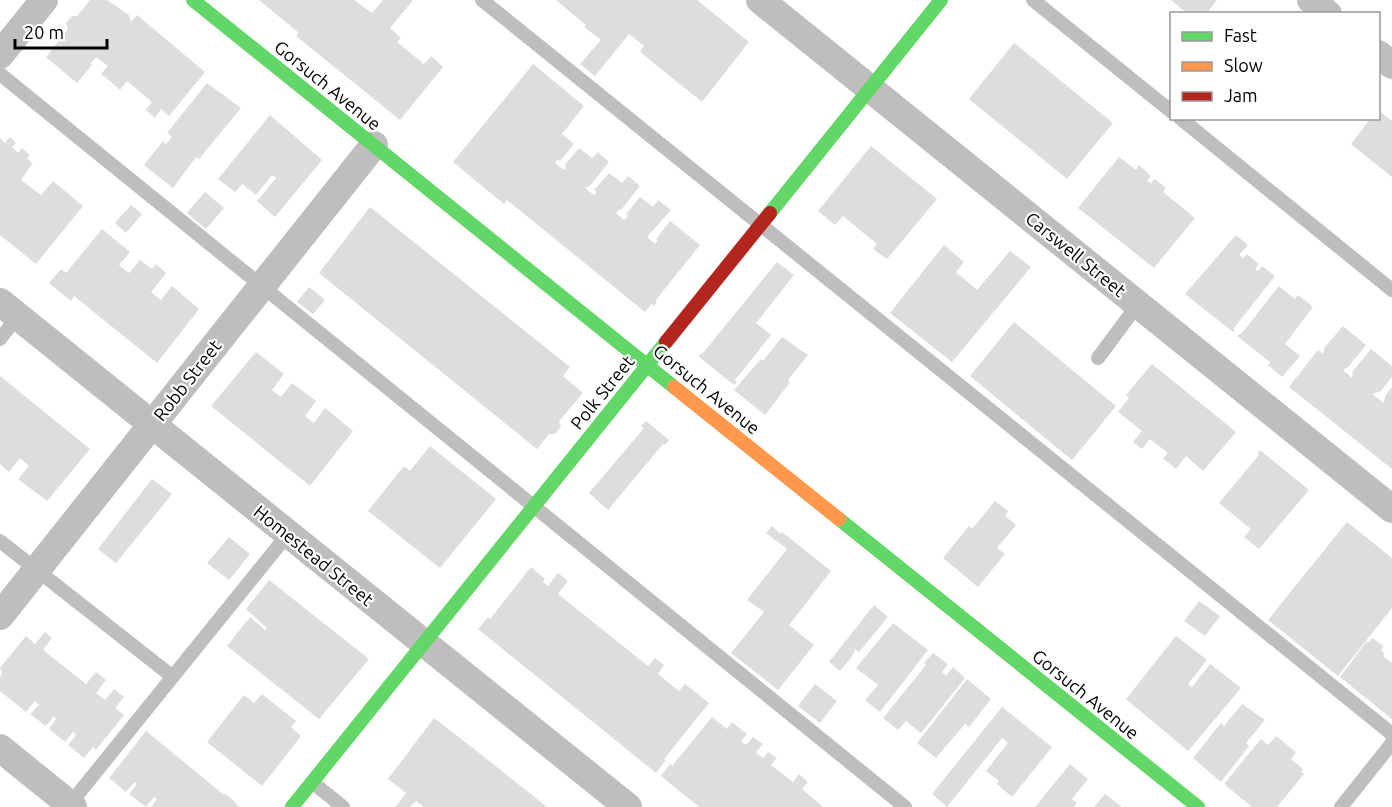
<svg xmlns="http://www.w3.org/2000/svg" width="1392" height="807" viewBox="0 0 1392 807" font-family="Ubuntu,sans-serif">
<rect width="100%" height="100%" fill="#fff"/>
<!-- building -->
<path fill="#ddd" d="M90,0H107L129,15L131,22L137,15L205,72L169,116L161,109L155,118L146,110L152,102L127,81L120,90L111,82L101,74L108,66L96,57L90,64L92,65L77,83L46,57L68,29L66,23L72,16H77Z
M259,0H354L372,13L383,0H413L390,28L401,38L397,42L424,64L431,56L443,67L400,120L296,36L299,33Z
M556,0H697L749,42L702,102L640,52L644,46L629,34L595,76L580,64L601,40L584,27L586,25Z
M1171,0H1217L1206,14H1188Z
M1014,43L1113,123L1067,179L969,99Z
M533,64L584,106L562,134L574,144L560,161L558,159L555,163L564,170L566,167L565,165L579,148L592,158L598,152L609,162L590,186L585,188L594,195L597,192L594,190L609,173L622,183L628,176L640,186L621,210L619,209L616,213L624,220L628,216L626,214L640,197L653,207L658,200L671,210L647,237L655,244L658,240L656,239L670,221L700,245L655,301L657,302L654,306L652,304L645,312L507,200L504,204L453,162Z
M207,83L241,108L199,159L196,157L173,188L144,165L163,141L166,144L172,137L167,133Z
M1378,110L1392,121V177L1351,144L1371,118H1378Z
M270,115L322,160L275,217L257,201L276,178L272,175L256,195L242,184L235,192L218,179Z
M10,137L16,143L12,147L18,153L22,148L30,155L27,159L33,163L21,180L41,195L53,181L83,206L36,264L0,235V138L5,143Z
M871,146L937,199L887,259L873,249L877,244L843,216L835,225L818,211Z
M1119,157L1136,170L1139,165L1151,176L1147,181L1151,183L1155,179L1166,188L1163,192L1195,218L1154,268L1078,208Z
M205,192L224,208L206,229L187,213Z
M131,205L142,214L126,233L115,223Z
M370,207L570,367L563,376L583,393L559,421L561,427L555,434H549L537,449L319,273Z
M102,229L130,252L119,265L129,273L140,260L152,269L156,264L166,273L151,292L161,300L172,286L199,309L157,363L74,296L71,301L49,283L61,269L66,273Z
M1236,235L1248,245L1239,255L1243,258L1247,254L1259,264L1255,269L1258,271L1262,266L1275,276L1233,329L1235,330L1233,332L1185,294Z
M944,245L964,262L956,272L977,290L1010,251L1031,267L952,362L890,313Z
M777,262L794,275L756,323L771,335L735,380L737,382L734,385L698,356L703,353Z
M1279,286L1295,299L1298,295L1313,307L1285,344L1300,356L1282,377L1268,365L1270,362L1237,336L1242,333Z
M309,287L325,300L313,314L297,302Z
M1014,322L1116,406L1072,460L970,376Z
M1343,326L1366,345L1348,367L1343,370L1352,378L1353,371L1371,349L1392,366V377L1381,391L1372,394L1384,403L1385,396L1392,387V469L1289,387L1318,350L1323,354L1325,347Z
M782,337L808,355L788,380L790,382L765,415L734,390L761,359L763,361Z
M256,352L284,374L272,390L277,394L281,397L292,383L316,401L305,416L310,420L314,423L325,408L353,431L310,486L211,406Z
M1152,364L1236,432L1203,471L1186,456L1176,469L1163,458L1168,453L1150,439L1142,449L1133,442L1142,431L1118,412L1129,398L1126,395Z
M0,376L90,449L47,501L18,479L29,466L20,458L9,472L0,464Z
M646,421L669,440L665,445L663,444L608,510L589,493L644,428L641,426Z
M430,446L496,499L440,568L368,511L404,466L410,471Z
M1260,450L1309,490L1259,549L1244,537L1251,529L1219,503L1259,455L1257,454Z
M152,479L172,494L116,563L98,549Z
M995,501L1008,511L1005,516L1016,525L997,548L1005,554L978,587L943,558L969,526L972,529Z
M1347,522L1392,558V608L1338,676L1268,620Z
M772,526L780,534L782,532L831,571L789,625L814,645L778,690L731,653L764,612L747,600L787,549L766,533Z
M229,537L250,554L229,580L207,563Z
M531,567L545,579L543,582L548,586L558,573L568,581L558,594L648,666L655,658L664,665L658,674L679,691L685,684L709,703L664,759L666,760L656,773L478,629L488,617L490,619Z
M269,580L369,659L319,719L227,646L250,617L265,630L267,628L246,609Z
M1199,601L1220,616L1205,636L1184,621Z
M874,605L888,617L859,652L855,649L853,655L840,671L829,662Z
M893,623L928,650L880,712L865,700L878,685L856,668Z
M45,632L52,638L43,650L86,684L96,672L106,680L96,693L105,700L114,689L124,697L115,708L124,715L96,750L93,747L84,758L68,745L76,735L73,732L65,742L49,729L56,719L54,716L46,726L30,714L39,705L35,701L26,712L0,691V677L2,674L0,668L26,636L35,644Z
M1176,636L1207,660L1188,684L1192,687L1210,664L1241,688L1188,751L1126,699Z
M1372,638L1384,646L1381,650L1385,654L1383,656L1392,663V719L1340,677L1366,642L1368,643Z
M933,653L948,664L942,672L946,676L953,667L965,678L921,733L906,721L898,730L883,718L926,665L924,663Z
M967,679L991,699L969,727L965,724L936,758L917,743Z
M815,684L837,701L820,723L798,706Z
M262,694L296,721L291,727L301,736L262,786L207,742L244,695L254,703Z
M1242,704L1265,720L1246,743L1249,746L1221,782L1193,758L1221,723L1224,726Z
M1002,707L1052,747L1012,797L997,784L999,781L986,771L1008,743L1002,738L947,807L932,794Z
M712,717L727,729L732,722L747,734L741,741L746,745L753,737L763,744L756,752L763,758L768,752L777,758L771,765L793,782L799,774L808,782L802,789L823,807H699L661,776L670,764L672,766Z
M434,718L478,752L547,807H424L416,801L410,807H395L406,793L388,779Z
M146,731L224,795L226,794L240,807H151L157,799L154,797L146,807L129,794L137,784L135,782L126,792L109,778Z
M1276,736L1296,752L1291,759L1303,769L1301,772L1304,774L1277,807H1252L1224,784L1261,739L1268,745Z
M1070,764L1088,779L1072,799L1077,803L1074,807H1035Z
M1105,794L1122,807H1094Z"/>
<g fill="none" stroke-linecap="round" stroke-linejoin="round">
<!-- lane -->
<path stroke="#bebebe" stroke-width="14" d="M482,0L1392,734
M1033,0L1172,112
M0,74L905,807
M1180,118L1392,290
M0,339L18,316
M1098,358L1138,304
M0,541L173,677
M312,782L343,807
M70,804L288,534
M1341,807L1392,743"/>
<!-- street -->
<path stroke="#bebebe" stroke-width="28" d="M760,0L1392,509
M1311,0L1328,14
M1378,54L1392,65
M0,55L44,0
M0,302L628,807
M0,616L374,145
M0,748L73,807"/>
<!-- fast -->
<path stroke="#63d668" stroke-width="14" d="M193,0L674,387
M770,213L941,0
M839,519L1198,807
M292,807L666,342"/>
<!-- slow -->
<path stroke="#ff974d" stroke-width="14" d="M674,387L839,519"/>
<!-- jam -->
<path stroke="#b3261e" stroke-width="14" d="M666,342L770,213"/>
</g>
<g text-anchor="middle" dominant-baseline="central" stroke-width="4.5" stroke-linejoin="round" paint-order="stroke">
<!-- street labels -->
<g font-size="18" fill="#000" stroke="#fff">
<text transform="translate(328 85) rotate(39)">Gorsuch Avenue</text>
<text transform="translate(1076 254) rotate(39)">Carswell Street</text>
<text transform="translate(187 380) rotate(-52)">Robb Street</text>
<text transform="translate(707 389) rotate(39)">Gorsuch Avenue</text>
<text transform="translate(602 392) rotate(-51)">Polk Street</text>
<text transform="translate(314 555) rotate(39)">Homestead Street</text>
<text transform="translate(1086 694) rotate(39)">Gorsuch Avenue</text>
</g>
</g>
<!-- legend -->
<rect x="1170" y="12" width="210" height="108" fill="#ffffff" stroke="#999999" stroke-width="1.5"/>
<rect x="1182" y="32" width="30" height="9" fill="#63d668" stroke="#999999" stroke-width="1.5"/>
<text x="1224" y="42" font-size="18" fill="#000000">Fast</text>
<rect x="1182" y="62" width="30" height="9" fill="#ff974d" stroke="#999999" stroke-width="1.5"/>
<text x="1224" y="72" font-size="18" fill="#000000">Slow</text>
<rect x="1182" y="92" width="30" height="9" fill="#b3261e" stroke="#999999" stroke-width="1.5"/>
<text x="1224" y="102" font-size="18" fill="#000000">Jam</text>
<!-- scale -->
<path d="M15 39v9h92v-9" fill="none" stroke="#000000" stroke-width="3"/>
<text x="24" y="39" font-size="18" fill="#000000" stroke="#ffffff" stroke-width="4.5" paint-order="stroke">20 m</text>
</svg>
